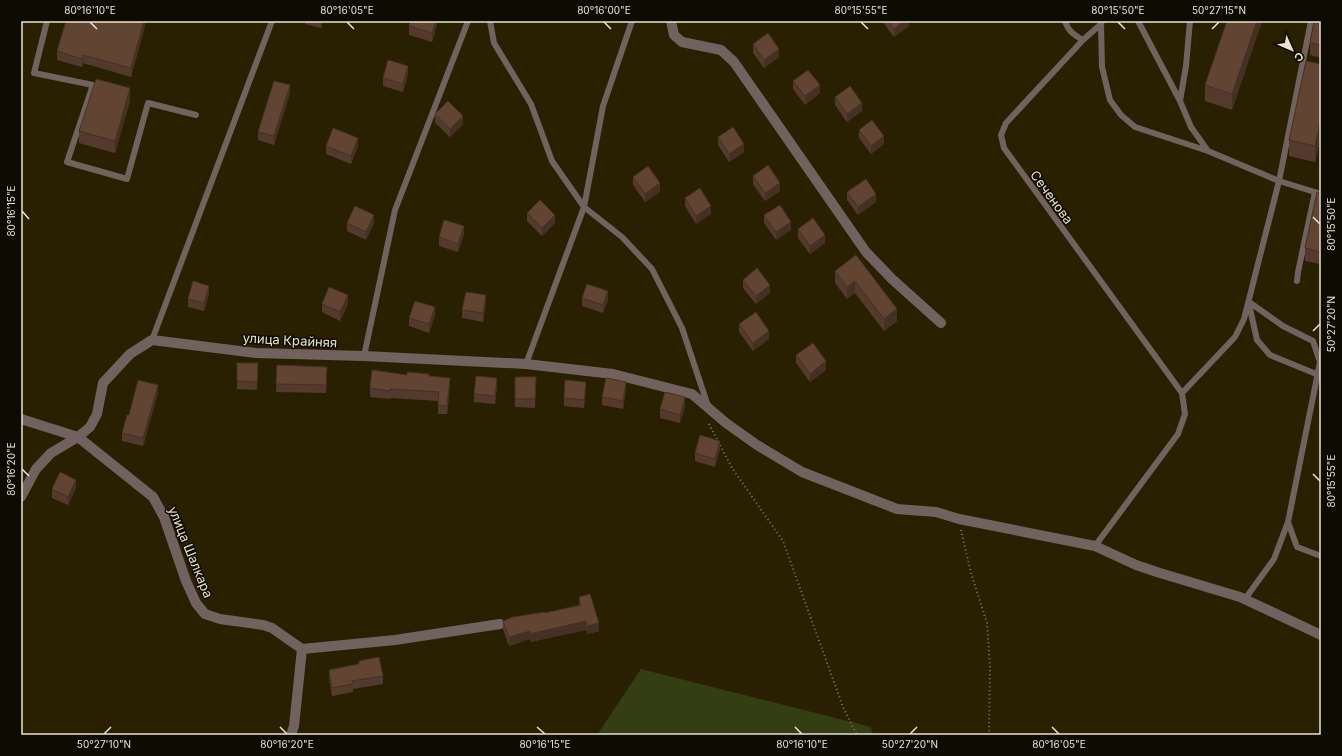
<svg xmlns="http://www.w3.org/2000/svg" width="1342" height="756" viewBox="0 0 1342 756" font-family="Inter,sans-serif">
<rect width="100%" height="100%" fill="#292002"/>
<!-- green -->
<path fill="#353e12" d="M641,669L871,727L873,735H597Z"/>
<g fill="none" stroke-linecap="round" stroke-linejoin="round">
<!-- path -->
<path stroke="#817a62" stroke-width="2" stroke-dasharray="1 3" stroke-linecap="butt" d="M709,424L732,468L783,541L843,707L857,735
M961,530L971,573L987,623L990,666L989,735"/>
<!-- lane -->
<path stroke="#72625f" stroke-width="6" d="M47,21L34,73L93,85L67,162L127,179L148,103L196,115
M490,21L494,43L531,104L552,161L584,207L622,237L652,269L682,328L708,406
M1065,21C1068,31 1074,35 1083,40
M1102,21L1101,24L1083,40L1006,123L1001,135L1004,148L1182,393
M1138,21L1180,101
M1190,21L1186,66L1180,101L1191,127L1208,151
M1101,24L1102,67L1110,100L1121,115L1135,127L1208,151L1279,181L1321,194
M1297,281L1298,272L1315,192
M1249,304L1257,340L1270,355L1321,376
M152,340L272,21
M364,356L395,210L468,21
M526,364L584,207L603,106L632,21
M1288,522L1297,547L1321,556
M1095,546L1178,434L1185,414L1182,393L1235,337L1244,319L1279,181L1311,21
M1245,599L1274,559L1288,522L1320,362L1313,341L1283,326L1249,302"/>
<!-- street -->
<path stroke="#72625f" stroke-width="10" d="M671,21L674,35L682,42L721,50L734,62L866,252L892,279L941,323
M21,419L78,437L90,427L97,414L103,383L130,354L152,340L256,353L364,356L526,364L613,374L692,394L726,423L757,445L802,472L897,509L936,512L959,519L1095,546L1136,565L1160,573L1240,597L1321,635
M21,497L36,469L51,453L78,437L153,497L164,517L186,581L196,603L205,614L220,619L263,625L272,628L302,649L395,640L500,624
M291,735L294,726L302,649"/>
</g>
<!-- wall -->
<path fill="#543a2c" d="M145,21V26L131,77L83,63L82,67L57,60V51Z
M305,21H323L321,28L305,24Z
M438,21L432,42L409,35V26Z
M882,21H909V26L894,37Z
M1227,21H1262L1232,110L1205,101V85Z
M1321,21V58L1310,55V43Z
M753,44L779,57L764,68L753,53Z
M1321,64V135L1315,162L1289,156V140Z
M408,74L403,92L383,86V78Z
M793,81L820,93L805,105L793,89Z
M290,93L274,145L258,140V132Z
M835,97L862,111L847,122L835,105Z
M130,101L115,153L79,143V131Z
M435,114L463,124L450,137L435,123Z
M859,130L884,144L871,154L859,138Z
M718,137L744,152L729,162L718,145Z
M326,146H358L351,164L326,154Z
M753,176L780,191L765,201L753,184Z
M633,177L660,192L645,202L633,185Z
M847,192L876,202L858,215L847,200Z
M1321,193V261L1320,264L1305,261V248Z
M685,198L711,214L696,224L685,206Z
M527,213L555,223L542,236L527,221Z
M764,215L791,230L776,240L764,223Z
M347,223H374L366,240L347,231Z
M798,229L825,243L810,254L798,238Z
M464,234L458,252L439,246V237Z
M856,255L897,321L884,331L855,293L847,299L835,283V271Z
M743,280L770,293L756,304L743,288Z
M209,294L204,311L188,307V299Z
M582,298L608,300L603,313L582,306Z
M322,304H348L340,321L322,312Z
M486,304L483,322L462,318V310Z
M435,315L429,333L409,326V318Z
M739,324L769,339L753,351L739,332Z
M796,355L826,370L810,382L796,363Z
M277,365L327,375L326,393L276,392Z
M258,371L257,390L237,389V381Z
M407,375L429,376L450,386L447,414H438V401L390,398V399L370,397V388Z
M515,377H536L535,408L515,407Z
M497,386L495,404L474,402V394Z
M586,390L584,408L564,406V398Z
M626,390L623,409L602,405V397Z
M158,393L143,446L122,441V433L129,415Z
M685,406L680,423L660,418V409Z
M720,449L715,467L695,461V453Z
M76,488L68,505L52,498V489Z
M579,597L599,631L587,634L586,630L530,642V639L509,646L503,629V621L545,613L579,605Z
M359,661L383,676V684L353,689V692L332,696L329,678V670L359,664Z"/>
<!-- shaded-wall -->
<path fill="#453024" d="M144,21H145V26L131,77V68Z
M321,21H323L321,28Z
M436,21H438L432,42V33Z
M904,21H909V26L894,37V29Z
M1257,21H1262L1232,110V94Z
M779,49V57L764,68V60Z
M83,55V63L82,67V59Z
M408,66V74L403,92V84Z
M290,85V93L274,145V136Z
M820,85V93L805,105V96Z
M130,88V101L115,153V141Z
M862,103V111L847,122V114Z
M463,116V124L450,137V129Z
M1321,118V135L1315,162V146Z
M884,136V144L871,154V146Z
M358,138V146L351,164V156Z
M744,144V152L729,162V154Z
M660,183V192L645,202V194Z
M780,183V191L765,201V193Z
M876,194V202L858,215V207Z
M711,206V214L696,224V216Z
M374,215V223L366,240V232Z
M555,215V223L542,236V228Z
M791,222V230L776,240V232Z
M464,226V234L458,252V244Z
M825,235V243L810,254V246Z
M1321,249V261L1320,264V252Z
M855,281V293L847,299V287Z
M770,285V293L756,304V296Z
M209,286V294L204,311V303Z
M608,291V300L603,313V305Z
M348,295V304L340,321V312Z
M486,295V304L483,322V313Z
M435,307V315L429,333V324Z
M897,309V321L884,331V319Z
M769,331V339L753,351V343Z
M826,361V370L810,382V374Z
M450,378V386L447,414V406Z
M497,378V386L495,404V396Z
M586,382V390L584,408V400Z
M626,382V390L623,409V401Z
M158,385V393L143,446V438Z
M685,397V406L680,423V415Z
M720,441V449L715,467V459Z
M76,480V488L68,505V497Z
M586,621V630L530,642V634Z
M599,623V631L587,634V626Z
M530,631V639L509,646V637Z"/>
<!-- building -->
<path fill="#624433" stroke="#453024" d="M66,21H144L131,68L83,55L82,59L57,51Z
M410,21H436L432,33L409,26Z
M888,21H904L894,29Z
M1227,21H1257L1232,94L1205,85Z
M1314,21H1321V45L1310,43Z
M768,33L779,49L764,60L753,44Z
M388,60L408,66L403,84L383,78Z
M1306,61L1321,64V118L1315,146L1289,140Z
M808,70L820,85L805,96L793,81Z
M96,79L130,88L115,141L79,131Z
M274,81L290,85L274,136L258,132Z
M850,86L862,103L847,114L835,97Z
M448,101L463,116L450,129L435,114Z
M872,120L884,136L871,146L859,130Z
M733,127L744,144L729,154L718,137Z
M333,128L358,138L351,156L326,146Z
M768,165L780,183L765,193L753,176Z
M648,166L660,183L645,194L633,177Z
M866,179L876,194L858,207L847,192Z
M700,188L711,206L696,216L685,198Z
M1317,192L1321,193V249L1320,252L1305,248Z
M540,200L555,215L542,228L527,213Z
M780,205L791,222L776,232L764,215Z
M355,206L374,215L366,232L347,223Z
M813,218L825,235L810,246L798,229Z
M444,220L464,226L458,244L439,237Z
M856,255L897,309L884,319L855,281L847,287L835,271Z
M757,268L770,285L756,296L743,280Z
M193,281L209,286L204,303L188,299Z
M587,284L608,291L603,305L582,298Z
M329,287L348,295L340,312L322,304Z
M466,292L486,295L483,313L462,310Z
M415,301L435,307L429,324L409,318Z
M756,312L769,331L753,343L739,324Z
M813,343L826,361L810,374L796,355Z
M237,363H258L257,382L237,381Z
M277,365L327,367L326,385L276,384Z
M372,370L407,375V372L429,374V376L450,378L447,406L438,405L439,392L390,389V391L370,388Z
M476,376L497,378L495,396L474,394Z
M515,377H536L535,399H515Z
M606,378L626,382L623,401L602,397Z
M138,380L158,385L143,438L122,433L127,415H129Z
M565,380L586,382L584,400L564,398Z
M665,392L685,397L680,415L660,409Z
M700,435L720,441L715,459L695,453Z
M60,472L76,480L68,497L52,489Z
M590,594L599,623L587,626L586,621L530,634V631L509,637L503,621L513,617L545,612V613L581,605L579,597Z
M379,657L383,676L352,681L353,684L332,688L329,670L359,664V661Z"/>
<!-- ticks -->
<path fill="none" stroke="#e9e3d2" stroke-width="1.5" d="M90,22L97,29M347,22L354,29M604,22L611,29M861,22L868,29M1118,22L1125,29M1212,29L1219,22M22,211L29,219M1313,217L1320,224M1313,331L1320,324M22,469L29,476M1313,474L1320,481M280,727L287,734M537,727L545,734M795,727L802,734M1052,727L1059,734M104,734L111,727M910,734L917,727"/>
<g text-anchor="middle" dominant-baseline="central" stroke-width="3" stroke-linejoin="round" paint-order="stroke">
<!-- street labels -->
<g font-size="13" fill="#e9e3d2" stroke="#0e0b02">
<text transform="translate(1052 197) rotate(54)">Сеченова</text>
<text transform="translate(290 340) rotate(3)">улица Крайняя</text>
<text transform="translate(191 552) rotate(68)">улица Шалкара</text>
</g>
</g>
<!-- border -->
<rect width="1342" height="756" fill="none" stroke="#0e0b02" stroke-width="44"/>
<!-- north arrow -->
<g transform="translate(1292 50) rotate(135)" stroke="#0e0b02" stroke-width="3" paint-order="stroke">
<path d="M0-3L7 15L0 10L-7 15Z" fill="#e9e3d2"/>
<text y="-6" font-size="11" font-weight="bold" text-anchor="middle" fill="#e9e3d2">С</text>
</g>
<rect x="22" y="22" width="1298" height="712" fill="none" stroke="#e9e3d2" stroke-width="1.5"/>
<g font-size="10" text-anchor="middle" fill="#e9e3d2">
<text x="90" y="14">80°16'10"E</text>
<text x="347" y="14">80°16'05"E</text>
<text x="604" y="14">80°16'00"E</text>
<text x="861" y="14">80°15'55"E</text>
<text x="1118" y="14">80°15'50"E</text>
<text x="1219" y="14">50°27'15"N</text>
<text transform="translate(11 211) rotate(-90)" y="4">80°16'15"E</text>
<text transform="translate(1331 224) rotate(-90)" y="4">80°15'50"E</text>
<text transform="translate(1331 324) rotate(-90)" y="4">50°27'20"N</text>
<text transform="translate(11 469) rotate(-90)" y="4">80°16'20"E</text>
<text transform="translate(1331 481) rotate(-90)" y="4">80°15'55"E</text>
<text x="104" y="748">50°27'10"N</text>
<text x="287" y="748">80°16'20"E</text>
<text x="545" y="748">80°16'15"E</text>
<text x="802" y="748">80°16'10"E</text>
<text x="910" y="748">50°27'20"N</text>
<text x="1059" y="748">80°16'05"E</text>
</g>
</svg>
